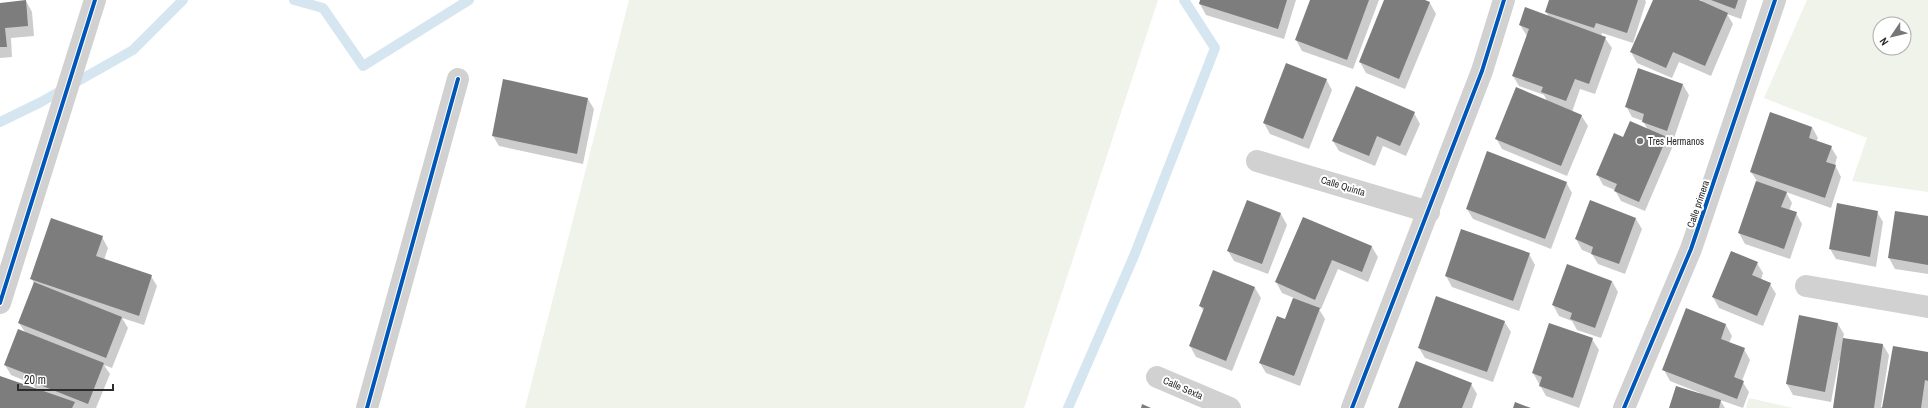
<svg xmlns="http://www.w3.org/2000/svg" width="1928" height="408" viewBox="0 0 1928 408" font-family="'Archivo Narrow',sans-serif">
<rect width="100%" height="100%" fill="#fff"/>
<!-- green -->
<path fill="#eff3ea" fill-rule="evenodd" d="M629,0H1158L1024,408H525Z
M1807,0H1928V192L1852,181L1867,138L1764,98ZM1880,24H1904V48H1880Z
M1749,398L1793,408H1746Z"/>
<!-- shadow -->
<path fill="#0003" d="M1201,0H1296L1284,39L1206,15L1200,4Z
M1311,0H1379L1353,69L1302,51L1296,40Z
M1385,0H1422L1430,3L1436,14L1405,89L1366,73L1360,62Z
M1550,0H1645L1646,2L1633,43L1602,33L1601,36L1605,38L1612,48L1595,94L1580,89L1572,112L1581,115L1588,126L1567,176L1502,149L1496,138L1547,101L1544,95L1519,86L1513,76L1527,36L1520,25L1549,17L1546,12Z
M1654,0H1696L1703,3L1701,0H1747L1741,19L1727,14L1733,24L1711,76L1679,62L1672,78L1637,63L1631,52Z
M26,1L32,12L34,36L11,38L12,57L0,58V4Z
M1326,79L1332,90L1309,149L1270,134L1264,123Z
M1683,85L1689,95L1673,141L1666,139L1672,148L1645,211L1621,201L1615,190L1603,185L1597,174L1623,138L1648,130L1643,121L1632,117L1626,106Z
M588,99L594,109L583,164L499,146L493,136Z
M1414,113L1420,124L1406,156L1383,146L1375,166L1339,151L1333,141Z
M1812,127L1818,138L1816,142L1831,147L1837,157L1835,165L1841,177L1831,208L1786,192L1792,203L1789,211L1796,213L1802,224L1790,259L1745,244L1739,233L1757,181L1751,172Z
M1566,182L1572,193L1551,249L1473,219L1467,209Z
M1247,201L1281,214L1287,225L1268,274L1234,261L1228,251Z
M1591,201L1636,219L1642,229L1625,274L1598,264L1592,254L1582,250L1576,239Z
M1877,212L1883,222L1876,267L1836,259L1830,249Z
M1928,217V274L1895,269L1889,258Z
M1303,218L1372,247L1378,257L1368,282L1338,269L1321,309H1319L1325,319L1300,386L1266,373L1260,363L1286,321L1294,298L1282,293L1276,282Z
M102,237L108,248L104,260L151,276L157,286L144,325L122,318L128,328L112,368L104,365L110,374L96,408H0V380L36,389L33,384L11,375L5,365L25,332L19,323L34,284L32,279Z
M1529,254L1535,265L1519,311L1452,287L1446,276Z
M1757,263L1763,273L1761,280L1770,284L1776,294L1763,326L1719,308L1713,297Z
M1214,271L1255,288L1261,298L1232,371L1196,357L1190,346L1204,312L1200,306Z
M1612,281L1618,292L1601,338L1577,330L1572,321L1559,316L1553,305Z
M1686,310L1726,325L1732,336L1729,343L1744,349L1750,360L1742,381L1749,392L1743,408L1720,400L1725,408H1670L1700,393L1670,381L1664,370Z
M1504,321L1511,332L1493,382L1425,358L1419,348Z
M1838,324L1844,334L1843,339L1883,345L1889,355L1881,407H1883L1928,353V408H1834L1840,361L1839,360L1831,402L1793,395L1787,384Z
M1592,339L1599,350L1579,408L1546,396L1533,373Z
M1471,384L1477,394L1472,408H1399Z"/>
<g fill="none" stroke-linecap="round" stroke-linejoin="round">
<!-- stream -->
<path stroke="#d6e6f0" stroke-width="10" d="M294,0L323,8L363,66L469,0
M0,122L41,102L133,50L183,0
M1068,408L1134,256L1215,48L1184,0"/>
</g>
<!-- building -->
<path fill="#7d7d7d" d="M26,0L28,26L5,28L7,47H0V3Z
M1200,0H1287L1278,29L1199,4Z
M1310,0H1369L1347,60L1295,40Z
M1384,0H1425L1430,2L1399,79L1359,62Z
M1549,0H1638L1627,33L1596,23L1594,28L1545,12Z
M1653,0H1699L1728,13L1705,66L1673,52L1666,68L1630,52Z
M1711,0H1738L1735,9Z
M1525,7L1606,37L1589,84L1575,79L1566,101L1541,92L1543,87L1512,76L1529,29L1519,25Z
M1286,63L1327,79L1303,139L1263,123Z
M1638,68L1683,84L1667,131L1642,122L1644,114L1625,107Z
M503,79L588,98L577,154L492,136Z
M1356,86L1415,112L1400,146L1377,136L1369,156L1332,141Z
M1516,87L1582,115L1561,166L1495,139Z
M1770,112L1812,127L1809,138L1832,146L1826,162L1836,165L1825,198L1750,172Z
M1630,121L1667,137L1639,202L1614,191L1617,184L1596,175L1614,133L1623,137Z
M1487,151L1567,182L1545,239L1466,209Z
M1756,181L1787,192L1781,207L1797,212L1784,249L1738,233Z
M1247,200L1281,213L1262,264L1227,251Z
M1590,200L1636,218L1619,264L1591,254L1593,247L1575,239Z
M1837,203L1878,211L1870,257L1829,249Z
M1895,211L1928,216V265L1888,258Z
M1303,217L1372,246L1362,272L1332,260L1315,300L1275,282Z
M51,218L103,236L96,256L152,275L139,316L30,279Z
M1461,229L1530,253L1513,301L1445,276Z
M1731,251L1758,262L1752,275L1771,283L1757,316L1712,297Z
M1567,264L1612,281L1595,328L1570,319L1572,313L1552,305Z
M1213,270L1255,287L1226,361L1189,346L1204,308L1199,306Z
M34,282L122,317L106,358L18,323Z
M1436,296L1505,321L1487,372L1418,348Z
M1293,298L1320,308L1294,376L1259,363L1277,316L1285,319Z
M1686,308L1726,324L1721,339L1745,348L1734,377L1744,381L1737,399L1662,370Z
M1799,315L1838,323L1825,392L1786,384Z
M1549,323L1593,338L1573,398L1539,386L1542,377L1532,373Z
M18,329L104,363L88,404L30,381L32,376L4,365Z
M1843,338L1883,344L1874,408H1833Z
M1893,346L1928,352V381L1925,380L1921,408H1882Z
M1416,361L1472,383L1462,408H1398Z
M0,376L75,402L72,408H0Z
M1676,386L1721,400L1719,408H1669Z
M1515,402L1531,408H1513Z
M1142,404L1151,408H1141Z"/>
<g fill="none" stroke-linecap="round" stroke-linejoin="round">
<!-- minor -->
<path stroke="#d1d1d1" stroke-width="22" d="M1257,161L1429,212
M1806,286L1928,307
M0,303L95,0
M1157,377L1230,408
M367,408L458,79
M1352,408L1482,71L1504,0
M1624,408L1691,249L1775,0"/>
<defs>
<path id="cycleway" d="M0,303L95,0
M367,408L458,79
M1352,408L1482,71L1504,0
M1624,408L1691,249L1775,0"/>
</defs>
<!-- cycleway casing -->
<use href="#cycleway" stroke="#fff" stroke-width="6"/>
<!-- cycleway -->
<use href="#cycleway" stroke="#0057b8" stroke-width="4"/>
</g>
<!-- markers -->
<circle fill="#767676" stroke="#fff" stroke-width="1.5" cx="1640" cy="141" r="4"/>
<g text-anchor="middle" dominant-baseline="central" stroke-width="4" stroke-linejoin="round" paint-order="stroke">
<!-- poi labels -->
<g font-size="10" fill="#2c2c2c" stroke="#fff" text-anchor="start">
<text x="1648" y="141">Tres Hermanos</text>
</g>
<!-- street labels -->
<g font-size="10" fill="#2c2c2c" stroke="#fff">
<text transform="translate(1343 186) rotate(17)">Calle Quinta</text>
<text transform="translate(1698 204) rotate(-71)">Calle primera</text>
<text transform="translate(1183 388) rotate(23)">Calle Sexta</text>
</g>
</g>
<!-- north arrow -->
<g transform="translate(1892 36) rotate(235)"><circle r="19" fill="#ffffff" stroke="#ababab"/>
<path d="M0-3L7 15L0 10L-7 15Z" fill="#767676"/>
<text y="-6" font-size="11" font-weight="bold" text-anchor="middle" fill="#2c2c2c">N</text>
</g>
<!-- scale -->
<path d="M18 384v6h95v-6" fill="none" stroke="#2c2c2c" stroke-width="2"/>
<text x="24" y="384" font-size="12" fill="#2c2c2c" stroke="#ffffff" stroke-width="3" paint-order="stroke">20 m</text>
</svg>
